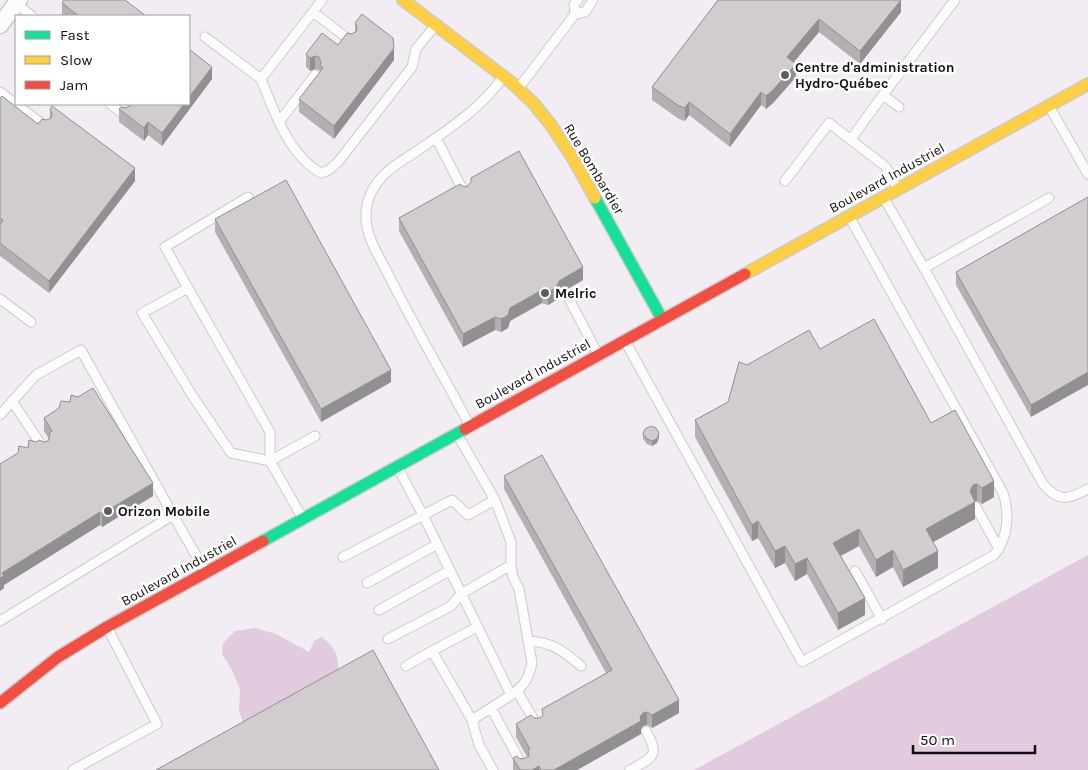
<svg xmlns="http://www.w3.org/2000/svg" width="1088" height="770" viewBox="0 0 1088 770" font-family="Karla,sans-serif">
<rect width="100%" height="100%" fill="#f2edf2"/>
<!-- forest -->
<path fill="#e2cbde" d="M1088,555V770H694Z
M255,628L276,634L309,652L314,641L322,637C340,652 338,660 339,682L247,733L239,711L240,689L232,670L222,654L223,643L235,631Z"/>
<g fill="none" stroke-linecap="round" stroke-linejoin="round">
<defs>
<path id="lane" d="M16,4L32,16
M313,12L351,41
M575,14L585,12L593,0
M205,37L261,79L322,0
M261,79C274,111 289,156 321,173L329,170L338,162L412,67L416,49L435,26
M518,89L575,14L574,4L578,0
M0,92L46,127
M883,95L955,0
M110,104L125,115
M1049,106L1088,174
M279,122L315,75
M436,138L465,194
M851,139L883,95L899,107
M785,181L829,123L886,167L897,188
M884,198L924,268L1049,198
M924,268L1043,484C1058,502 1068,500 1088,489
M188,288L270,432V461L231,453L192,395L142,313Z
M188,288L165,247L248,197
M0,299L31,322
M569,299L598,354
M625,341L802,662L994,555C1008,539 1010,513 1003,493L850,218
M12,401L44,449
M0,415L36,375L81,350L173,515
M470,426C443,375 413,324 387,272C379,256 367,238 366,219C365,200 373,185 386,173C394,165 405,159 414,153C446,131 481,109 503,77
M398,468L423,515L511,695C525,685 528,680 532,663L519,589L513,577L511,565V542L495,500
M976,507L999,549
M303,519L270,461L315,436
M343,557L452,500L468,515L495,500L457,434
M855,571L882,619
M367,583L436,545
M379,610L449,571
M0,621L173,515L205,571
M477,627L432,651L472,720L511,695
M388,639L451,606L461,594L511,565
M528,641C553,642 563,651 581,666
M406,666L432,651
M517,691L537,725
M491,708L522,765
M472,720L479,745L493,770
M73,770L157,724L107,627
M630,770C652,758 661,756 646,731"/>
<path id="street" d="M0,25L19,0"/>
<path id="fast" d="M595,198L662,319
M263,541L465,429"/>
<path id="slow" d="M403,0L512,83L534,104L551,125L574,160L595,198
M745,274L1088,84"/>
<path id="jam" d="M465,429L745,274
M0,703L58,657L107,627L263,541"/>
</defs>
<!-- lane casing -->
<use href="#lane" stroke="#cdc9cd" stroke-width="11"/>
<!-- street casing -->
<use href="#street" stroke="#cdc9cd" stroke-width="19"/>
<!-- fast casing -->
<use href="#fast" stroke="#cdc9cd" stroke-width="14"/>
<!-- slow casing -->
<use href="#slow" stroke="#cdc9cd" stroke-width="14"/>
<!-- jam casing -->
<use href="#jam" stroke="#cdc9cd" stroke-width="14"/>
<!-- lane -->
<use href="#lane" stroke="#fdfcfd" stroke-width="9"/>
<!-- street -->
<use href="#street" stroke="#fdfcfd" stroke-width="16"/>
<!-- fast -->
<use href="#fast" stroke="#16e098" stroke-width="11"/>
<!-- slow -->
<use href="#slow" stroke="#ffcf43" stroke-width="11"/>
<!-- jam -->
<use href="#jam" stroke="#f24e42" stroke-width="11"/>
</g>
<!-- wall -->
<path fill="#b3afb3" d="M718,0H901V12L860,64L819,32L794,62L796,77L773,103L766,109L761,105L730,147L689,115L685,121L679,119L652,100V87Z
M62,3L146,16H62Z
M355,23L394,60L334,139L299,112V99L320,72L319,70L315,69L310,71L306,67V54L338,45L351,34L355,33Z
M212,79L162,146L148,135L144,141L119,122V109L129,107V104H189Z
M0,98L38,124L50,119V109L135,181L49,293L0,256Z
M471,178L583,280L559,294L556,300L552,303L548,305L542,303L510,321L508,328L501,332L495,330L463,347L399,231V218L464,187L468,186L471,183Z
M1088,197L1031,417L956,285V272Z
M215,219L391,382L321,422L215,232Z
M820,349L931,423L994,497L982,504L977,501H975V519L933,542L938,568L903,587L893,567L876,577L859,546L840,556L865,615L838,630L807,574L795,581L785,563L775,568L758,538L752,541L695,437V420L728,402L747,365Z
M70,402L153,496L102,527L100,525L4,585V588L0,591L28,448L36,442H44L48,441L49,439L44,431V418Z
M643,434L659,437L657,443L652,446L647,444L643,439Z
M504,476L679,713L652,728L647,725L643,726L641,729V734L577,770H520V759L526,758L527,757L516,737V724L534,718H540L606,673L504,489Z
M513,758L520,770H513Z"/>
<!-- shaded-wall -->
<path fill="#928f92" d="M901,0V12L860,64V51Z
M819,19V32L787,70V57Z
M394,48V60L334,139V126Z
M315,56V69L310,71V58Z
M796,64V77L773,103L766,109V96Z
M212,67V79L162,146V133L184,104H189V97Z
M761,92V105L730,147V134Z
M689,102V115L685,121V108Z
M148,122V135L144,141V128Z
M135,168V181L49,293V281Z
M583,267V280L559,294L556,300L548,305V292L559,281Z
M542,290V303L510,321L508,328L501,332V319L510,308Z
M495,317V330L463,347V334Z
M391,370V382L321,422V409Z
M1088,372V385L1031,417V405Z
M659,433V437L657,443L652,446V441Z
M994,481V497L982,504V488Z
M153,483V496L102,527V514Z
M977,484V501L973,502H975V519L926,546V529L970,491L973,485Z
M100,512V525L4,585V588L0,591V578L2,573Z
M758,521V538L752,541V525Z
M859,529V546L833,560V543Z
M785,546V563L775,568V551Z
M893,550V567L876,577V560Z
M938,551V568L903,587V570Z
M807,558V574L795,581V564Z
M865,598V615L838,630V613Z
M679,700V713L652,728V715Z
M647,712V725L643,726L641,729V734L577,770H554L643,713Z
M539,766V770H532Z"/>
<!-- building -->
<path fill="#d0ccd0" stroke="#928f92" d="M64,0H125L146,16H79L62,3Z
M718,0H901L860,51L819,19L787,57L796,64L773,90L766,96L761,92L730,134L689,102L685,108L679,106L652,87Z
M362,14L393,38L394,48L334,126L299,99L323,68L320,66L321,62L319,57L315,56L310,58L306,54L322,33L338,45L347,33L351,34L356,32L357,28L355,23Z
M189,49L212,67L189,97Z
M2,96L38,124L42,119L46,120L51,118L52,114L50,109L52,106L135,168L49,281L0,243V225L3,220L0,218V98Z
M131,104H184L162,133L148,122L144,128L119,109L121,107L125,108L130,106Z
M519,151L583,267L559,281L556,288L548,292L542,290L510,308L508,315L505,317L501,319L495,317L463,334L399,218L460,184L464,187L468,186L471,182V178Z
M286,180L391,370L321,409L215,219Z
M1088,197V372L1031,405L956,272Z
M874,319L931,423L955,410L994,481L982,488L977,484L973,485L970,491L975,502L926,529L938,551L903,570L893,550L876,560L859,529L833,543L865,598L838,613L807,558L795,564L785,546L775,551L758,521L752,525L695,420L728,402L739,362L747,365L809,330L820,349Z
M93,388L153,483L102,514L100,512L2,573L4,576L0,578V464L18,453L19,446L28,448L29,440L36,442L39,440L44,442L48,441L50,436L49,433L52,431L44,418L59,408L61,401L70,402L71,395L78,397Z
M651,426L656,428L659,433L657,439L652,441L647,439L643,434L645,429Z
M542,455L679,700L652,715L647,712L643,713L640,717L641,721L554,770H541L539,766L532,770H520L513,758L517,756L520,759L526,758L529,756L528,750L530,749L516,724L531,715L534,718H540L543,715L542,709L612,670L504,476Z
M373,650L439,770H156Z"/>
<!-- markers -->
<g fill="#605b5f" stroke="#fff" stroke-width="2">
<circle cx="785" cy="75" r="5"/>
<circle cx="545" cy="293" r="5"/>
<circle cx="108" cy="511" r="5"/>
</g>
<g text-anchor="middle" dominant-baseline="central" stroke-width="5" stroke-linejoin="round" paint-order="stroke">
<!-- poi labels -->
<g font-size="14" font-weight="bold" fill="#110d10" stroke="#fff" text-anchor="start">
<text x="795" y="67">Centre d'administration<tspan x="795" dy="16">Hydro-Québec</tspan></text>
<text x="555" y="293">Melric</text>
<text x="118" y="511">Orizon Mobile</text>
</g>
<!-- street labels -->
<g font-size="14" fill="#110d10" stroke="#fff">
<text transform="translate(594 169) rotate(59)">Rue Bombardier</text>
<text transform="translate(887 178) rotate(-29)">Boulevard Industriel</text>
<text transform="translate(533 374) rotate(-29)">Boulevard Industriel</text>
<text transform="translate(179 571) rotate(-29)">Boulevard Industriel</text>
</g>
</g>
<!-- legend -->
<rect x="15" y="15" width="175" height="90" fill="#ffffff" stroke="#a09e9f"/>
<rect x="25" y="31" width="25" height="8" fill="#16e098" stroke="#a09e9f"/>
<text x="60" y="40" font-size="15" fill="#110d10">Fast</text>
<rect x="25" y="56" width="25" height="8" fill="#ffcf43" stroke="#a09e9f"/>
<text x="60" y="65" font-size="15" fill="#110d10">Slow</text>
<rect x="25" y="81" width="25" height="8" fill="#f24e42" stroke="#a09e9f"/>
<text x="60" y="90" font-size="15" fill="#110d10">Jam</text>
<!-- scale -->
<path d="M913 745v8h122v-8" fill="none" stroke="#110d10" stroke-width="2.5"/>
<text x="920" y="745" font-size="15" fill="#110d10" stroke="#ffffff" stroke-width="4" paint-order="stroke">50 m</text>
</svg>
